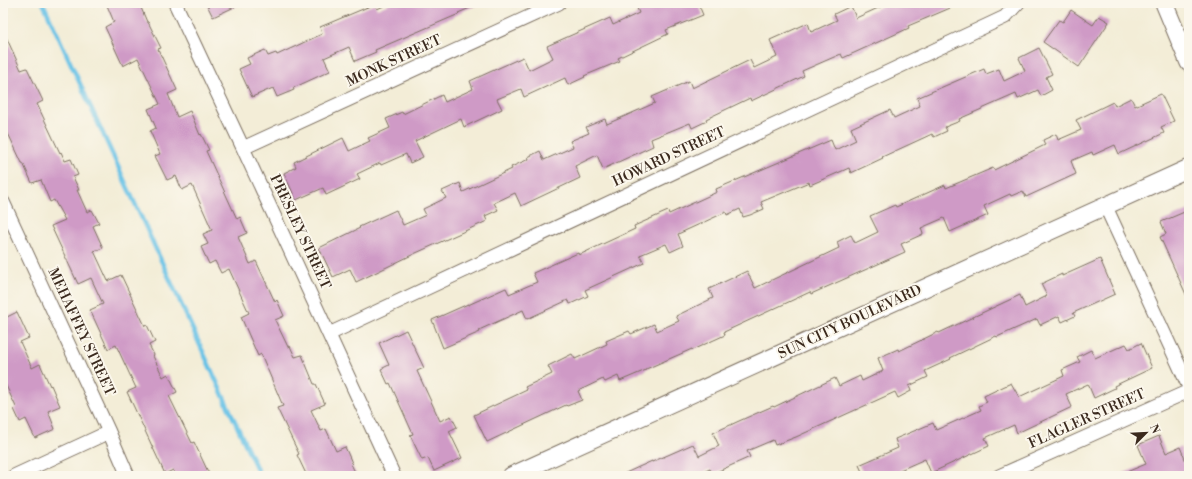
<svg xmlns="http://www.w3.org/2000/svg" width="1192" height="479" viewBox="0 0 1192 479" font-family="'Libre Bodoni',serif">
<rect width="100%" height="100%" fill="#fbf7ec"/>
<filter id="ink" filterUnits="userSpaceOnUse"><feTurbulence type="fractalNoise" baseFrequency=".025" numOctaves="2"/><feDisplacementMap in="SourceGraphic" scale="8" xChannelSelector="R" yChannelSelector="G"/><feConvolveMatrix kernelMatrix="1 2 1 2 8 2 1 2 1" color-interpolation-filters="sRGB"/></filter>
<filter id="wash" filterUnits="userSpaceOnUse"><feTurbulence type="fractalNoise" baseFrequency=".012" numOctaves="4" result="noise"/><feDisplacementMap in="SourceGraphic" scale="16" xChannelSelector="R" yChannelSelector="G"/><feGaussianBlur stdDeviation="0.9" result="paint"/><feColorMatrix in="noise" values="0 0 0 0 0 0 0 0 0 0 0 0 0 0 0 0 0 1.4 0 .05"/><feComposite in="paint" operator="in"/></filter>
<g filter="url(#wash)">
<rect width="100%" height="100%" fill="#f3edd7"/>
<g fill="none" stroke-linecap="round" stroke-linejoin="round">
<!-- stream -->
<path stroke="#68c2e6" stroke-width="4.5" d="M43,3L260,476"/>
</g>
<g id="blocks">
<!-- building -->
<path fill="#cf9ac6" d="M106,3H139L147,22H148L161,48L158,49L177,90L168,94L177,117L190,111L200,135L201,134L209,150L206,151L237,219L240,217L247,233L238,237L250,264L256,261L275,302L277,300L284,316L275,320L288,347L290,346L295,357L302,355L314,384H316L325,404L311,410L321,431L326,429L336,451L345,447L352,463L351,464L357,476H307L297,455L299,454L277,408L283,406L261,354L258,356L241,317L249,313L229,269L221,273L215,261L209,264L201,247L208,244L203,234L212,230L192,185L182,190L176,176L167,180L155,156L160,154L150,131L156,128L148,109L160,104L138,58L123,66L105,27L114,22Z
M206,3H243L213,17Z
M391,3H482L458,13L459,14L375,50L376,52L355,61L349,47L324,58L330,71L293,88L294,90L277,97L273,88L252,97L239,69L250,64L247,58L265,50L268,56L276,53L277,55L322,34L320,27L375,4L377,9Z
M635,3H698L703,15L666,30L668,34L618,58L620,61L584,76L585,77L568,85L565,78L524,97L521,89L497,99L502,109L464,127L461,119L415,141L423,157L410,163L406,154L381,165L380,163L357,174L360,179L326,195L323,188L296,200L284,173L296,167L294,162L343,138L349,151L370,141L368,138L390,128L386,119L402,112L403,114L442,95L445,102L473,89L470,81L523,57L529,70L553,58L547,46L610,18L613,25L639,13Z
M889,3H962L908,26L909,28L843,58L841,54L802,71L804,76L751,101L750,98L706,119L707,121L692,128L690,123L651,139L653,146L603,169L597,155L575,166L580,178L521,206L515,193L494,203L498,210L485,216L487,221L416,253L356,282L350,269L333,277L319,248L360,228L359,227L396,210L403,225L426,215L423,209L446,198L442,191L460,183L463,192L512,169L511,167L529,159L528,157L540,151L544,160L573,147L570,141L589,133L586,127L605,119L607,124L655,103L652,97L689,81L692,88L750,60L754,68L777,57L770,40L808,23L811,32L837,20L834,14L851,6L856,18Z
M1071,10L1093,25L1099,16L1109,22L1079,67L1043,42L1059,20L1063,22Z
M3,30L21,70L27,68L43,101L37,104L60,153L61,152L65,161L71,159L78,175L73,177L79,190H77L87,212L92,210L99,223L93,226L103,248L94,251L108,281L121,275L145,326L147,325L155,342L149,345L154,355L153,356L163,377L168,374L177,392L169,396L192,443L194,442L210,476H176L173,470L165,474L127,392L136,388L116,345L108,349L90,310L103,304L91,278L78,284L51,226L65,220L54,200L50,202L41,180L32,183L23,163H22L6,129L7,128L3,120Z
M1039,48L1052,74L1046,77L1052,90L1041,96L1038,90L1018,99L1016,94L959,119L960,121L945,127L947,131L934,137L932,134L882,157L883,158L851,173L849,168L810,185L809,182L761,202L764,209L750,215L743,217L740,209L727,215L726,212L678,234L683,246L670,252L666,244L640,255L644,263L585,290L588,296L570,304L568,300L527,319L523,310L479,330L480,332L443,348L432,320L468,304V305L506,288L509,294L537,282L533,273L578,253L579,255L635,229L634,226L668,211L669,214L717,192L716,189L831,140L835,150L856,140L851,128L890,110L894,118L920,106L917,98L984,69L986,74L999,69L1004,81L1025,71L1019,58Z
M1161,94L1174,121L1161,127L1164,133L1119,154L1115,145L1093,155L1092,152L1071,161L1076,174L1026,197L1023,191L1011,196L1010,194L984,206L988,215L950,232L944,218L921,228L923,234L901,244L905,252L811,294L810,292L724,332L725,335L692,350V349L646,369V370L620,381L618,376L605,382L603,379L578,391L582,400L567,406L566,405L487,442L474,415L527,390L525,387L552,374L548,366L572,354L575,359L607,344L606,341L629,331L631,334L654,324L657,331L679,321L676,316L713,298L709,289L747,271L755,288L839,248L837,242L851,235L855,243L878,232L870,216L895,205L896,207L945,185L946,188L993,168L994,170L1045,145L1043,140L1056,134L1058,140L1081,130L1076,120L1113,102L1115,106L1131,98L1135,106Z
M1189,210V301L1160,237L1166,234L1161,222Z
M1100,259L1115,294L1073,313L1075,316L1062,322L1059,316L1040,325L1037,319L997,337L996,336L950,358L951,359L925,371L928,377L909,386L911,391L898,398L895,392L796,437L775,445L773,440L747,451L750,457L712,474L710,469L695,476H619L652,461V462L693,444L699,456L719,446L713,433L739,421L773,406L774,407L835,378L839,386L860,376L862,381L883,371L878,358L898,349L899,351L938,332L939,333L1020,295L1025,307L1047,296L1041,284L1062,274V276Z
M17,312L29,338L20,342L32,368L40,364L50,386L51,385L60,406L48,411L55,429L35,438L26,419L20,422L14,409L16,407L3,379V319Z
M406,330L424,368L417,371L440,421L451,416L457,427L449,431L462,458L434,471L428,458L422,460L410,435L413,434L390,383L388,384L381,369L389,365L379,343Z
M1141,343L1152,368L1114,386L1115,388L1094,398L1088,384L1066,394L1072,407L1017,433L1014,425L985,438L989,446L931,473L925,459L900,470L903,476H864L859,465L898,448L895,439L933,423L936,430L981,410L979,406L987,402L984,396L1011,383L1019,397L1064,376L1062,370L1080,362L1077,357L1091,350L1095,358L1126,344L1129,349Z
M1159,436L1166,453L1180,447L1189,469V476H1117L1146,464L1138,445Z"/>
</g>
</g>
<g filter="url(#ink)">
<use href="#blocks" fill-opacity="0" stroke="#7b6e5f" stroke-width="1"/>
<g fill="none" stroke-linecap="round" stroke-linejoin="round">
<defs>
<path id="minor" d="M175,3L243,148L394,476
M243,148L559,3
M3,202L109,432L128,476
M1105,205L1189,387
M329,334L1005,17L1018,3
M14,476L109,432
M999,476L1189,391"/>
<path id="tertiary" d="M1164,3L1189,63
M511,476L1189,168"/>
</defs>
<!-- minor casing -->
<use href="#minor" stroke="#7b6e5f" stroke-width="15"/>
<!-- tertiary casing -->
<use href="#tertiary" stroke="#7b6e5f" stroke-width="19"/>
<!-- minor -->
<use href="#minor" stroke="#fff" stroke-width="13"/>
<!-- tertiary -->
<use href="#tertiary" stroke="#fff" stroke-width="17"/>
</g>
</g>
<g text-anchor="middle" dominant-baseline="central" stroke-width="4" stroke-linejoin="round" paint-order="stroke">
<!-- street labels -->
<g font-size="14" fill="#3b2a1e" stroke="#fbf7ec">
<text transform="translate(394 61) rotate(-25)">MONK STREET</text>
<text transform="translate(669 157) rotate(-25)">HOWARD STREET</text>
<text transform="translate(300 232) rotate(65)">PRESLEY STREET</text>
<text transform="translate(850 322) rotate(-25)">SUN CITY BOULEVARD</text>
<text transform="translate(81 332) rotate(65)">MEHAFFEY STREET</text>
<text transform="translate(1087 419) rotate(-24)">FLAGLER STREET</text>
</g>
</g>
<!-- margin -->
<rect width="1192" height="479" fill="none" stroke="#fbf7ec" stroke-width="16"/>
<!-- north arrow -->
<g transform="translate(1146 433) rotate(66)" stroke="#fbf7ec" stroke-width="3" paint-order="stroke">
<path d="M0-3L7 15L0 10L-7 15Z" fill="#3b2a1e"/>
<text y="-6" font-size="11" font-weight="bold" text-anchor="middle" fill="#3b2a1e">N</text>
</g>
</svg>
